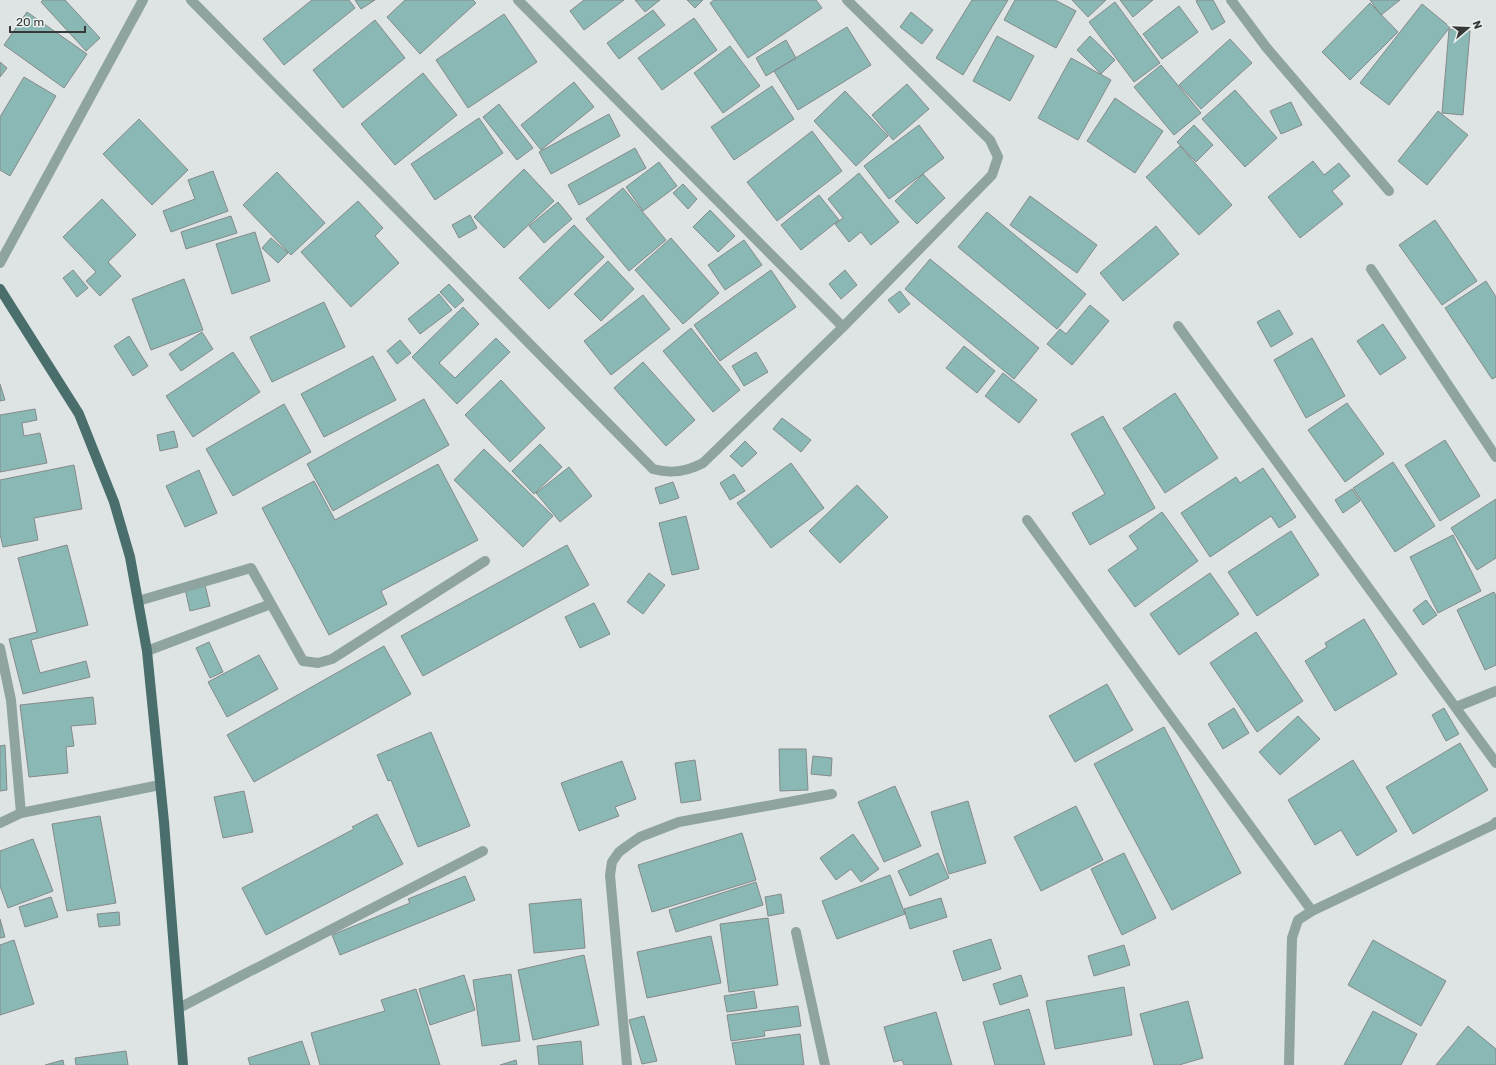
<svg xmlns="http://www.w3.org/2000/svg" width="1496" height="1065" viewBox="0 0 1496 1065" font-family="Rubik,sans-serif">
<rect width="100%" height="100%" fill="#dde4e3"/>
<!-- building -->
<path fill="#8ab8b4" stroke="#858a8a" d="M43,0H65L100,38L86,51L41,2Z
M312,0H349L355,8L284,65L263,39Z
M355,0H375L361,9Z
M405,0H473L476,3L420,54L387,17Z
M584,0H624L584,30L570,11Z
M635,0H660L645,12Z
M687,0H703L695,8Z
M714,0H816L822,8L748,58L710,3Z
M972,0H1008L963,75L936,58Z
M1015,0H1055L1076,11L1056,48L1004,20Z
M1072,0H1106L1088,17Z
M1120,0H1153L1133,17Z
M1198,0H1213L1225,22L1212,30L1196,1Z
M1370,0H1400L1381,15Z
M1115,2L1160,63L1134,82L1089,22Z
M1370,3L1398,32L1350,80L1322,52Z
M1422,4L1450,27L1389,105L1360,83Z
M1179,6L1198,32L1162,59L1143,34Z
M653,10L665,25L619,59L607,43Z
M27,12L87,54L64,88L4,45Z
M911,12L933,30L922,44L900,27Z
M504,14L537,62L468,108L436,60Z
M694,18L717,50L662,90L638,58Z
M375,20L405,58L343,108L313,70Z
M847,27L871,65L798,110L774,71Z
M1449,29L1470,31L1463,115L1442,113Z
M997,36L1034,56L1010,101L973,81Z
M1090,36L1115,60L1101,74L1077,50Z
M1230,39L1252,63L1201,109L1179,85Z
M786,40L796,58L766,76L756,58Z
M730,46L760,86L723,113L694,73Z
M1071,58L1111,80L1078,140L1038,118Z
M0,62L7,68L0,77Z
M1161,65L1201,113L1174,135L1134,87Z
M423,73L457,115L395,165L361,124Z
M24,77L56,96L10,176L0,170V117Z
M574,82L594,107L541,150L521,125Z
M907,84L929,109L893,140L872,115Z
M772,86L794,119L734,160L711,127Z
M1235,90L1277,138L1245,167L1202,119Z
M845,91L888,136L856,166L814,121Z
M1115,98L1163,131L1135,173L1087,141Z
M1291,102L1302,125L1281,134L1270,111Z
M499,104L533,148L517,160L483,117Z
M1438,111L1468,135L1427,185L1398,161Z
M609,114L620,136L551,174L539,152Z
M479,118L503,153L435,200L411,164Z
M139,119L188,170L152,205L103,154Z
M919,125L944,158L889,199L864,166Z
M1194,125L1213,145L1196,162L1177,142Z
M812,131L842,171L777,221L747,182Z
M1180,146L1232,205L1199,235L1146,177Z
M635,148L646,168L579,205L568,185Z
M1313,161L1324,175L1339,163L1350,176L1332,191L1343,204L1300,238L1268,197Z
M659,162L677,186L643,211L626,187Z
M524,169L554,201L504,248L474,217Z
M213,171L228,211L171,232L163,211L195,199L188,180Z
M277,172L325,223L291,255L243,205Z
M859,173L899,222L871,245L861,232L849,242L835,224L843,218L828,199Z
M923,174L945,198L917,224L895,201Z
M683,184L697,199L688,209L673,193Z
M623,188L666,240L629,271L586,219Z
M819,195L839,220L801,250L781,225Z
M1030,196L1097,245L1077,273L1010,225Z
M102,199L136,235L108,262L121,276L100,296L86,281L96,272L63,237Z
M358,201L383,228L375,236L399,263L351,307L301,252Z
M558,202L572,219L544,243L529,226Z
M710,210L735,236L718,252L693,227Z
M987,212L1086,294L1057,329L958,247Z
M470,215L477,228L459,238L452,225Z
M231,216L237,233L186,249L181,232Z
M1435,220L1477,281L1442,305L1399,245Z
M574,225L604,257L549,309L519,278Z
M1156,226L1179,254L1123,301L1100,273Z
M255,232L270,281L232,294L216,244Z
M271,238L288,253L278,263L262,248Z
M671,238L719,293L683,324L635,270Z
M744,240L762,265L725,290L708,265Z
M930,259L1039,348L1014,379L905,289Z
M608,261L634,289L601,321L574,294Z
M73,270L88,288L77,297L63,278Z
M771,270L796,307L720,361L694,325Z
M845,270L857,285L841,299L829,284Z
M184,279L203,330L151,350L132,299Z
M1486,281L1496,297V377L1492,379L1445,308Z
M449,284L464,300L455,308L440,292Z
M900,291L910,304L899,313L888,300Z
M439,294L452,310L420,334L408,319Z
M643,295L670,329L611,375L584,341Z
M324,302L345,347L272,382L250,337Z
M1090,305L1109,321L1072,365L1047,344L1060,329L1066,334Z
M463,307L479,324L439,363L455,378L496,338L510,352L457,404L412,357Z
M1279,310L1293,334L1271,347L1257,322Z
M1383,324L1406,358L1380,375L1357,341Z
M691,328L740,390L713,412L663,351Z
M202,332L213,349L181,371L169,354Z
M129,336L148,366L133,376L114,346Z
M1312,338L1345,396L1306,418L1274,360Z
M400,340L411,353L397,364L387,351Z
M964,346L995,371L977,393L946,368Z
M233,352L260,392L193,437L166,396Z
M756,352L768,372L744,386L732,366Z
M373,356L396,400L324,437L301,394Z
M643,362L695,420L666,446L614,388Z
M1003,373L1037,400L1019,423L985,396Z
M501,380L545,428L510,462L465,415Z
M0,384L5,400L0,401Z
M1175,393L1218,458L1165,493L1123,428Z
M424,399L449,445L333,511L307,464Z
M1347,403L1384,454L1345,482L1308,430Z
M284,404L311,452L233,496L206,449Z
M35,409L37,420L22,423L24,436L40,433L47,463L0,472V415Z
M1103,416L1155,508L1090,545L1072,513L1105,494L1071,434Z
M782,418L811,440L801,452L773,429Z
M174,431L178,447L160,451L157,435Z
M1445,440L1480,496L1440,521L1405,465Z
M745,441L757,453L742,467L730,456Z
M540,444L562,467L534,494L512,471Z
M484,449L553,516L523,547L454,480Z
M1393,462L1435,526L1395,552L1353,488Z
M791,463L824,508L771,548L737,503Z
M438,464L478,540L381,591L387,604L329,635L262,508L314,481L335,520Z
M74,465L82,509L34,518L38,540L3,547L0,534V480Z
M569,467L592,496L560,522L536,493Z
M1263,468L1296,517L1279,528L1271,516L1210,557L1181,513L1236,477L1240,483Z
M199,470L217,513L185,527L166,486Z
M734,474L745,491L730,500L720,483Z
M673,482L679,498L660,504L655,488Z
M857,485L888,517L840,563L809,531Z
M1352,489L1360,501L1343,513L1335,500Z
M1496,499V558L1477,570L1451,528Z
M1162,512L1198,561L1135,607L1108,570L1138,549L1129,536Z
M686,516L699,569L672,575L659,523Z
M1291,531L1319,575L1257,616L1228,572Z
M1453,535L1481,591L1438,613L1410,557Z
M67,545L88,625L31,640L40,673L86,661L90,677L23,694L9,639L37,632L18,558Z
M567,545L589,585L423,676L401,636Z
M649,573L665,585L643,614L627,602Z
M1210,573L1239,614L1179,655L1150,614Z
M205,585L210,606L190,611L185,589Z
M1494,592L1496,596V665L1485,670L1457,610Z
M1426,600L1437,615L1423,625L1413,610Z
M594,603L610,634L580,648L565,617Z
M1364,619L1397,674L1335,711L1305,661L1327,647L1325,643Z
M1256,632L1303,701L1257,732L1210,663Z
M209,642L223,672L210,678L196,648Z
M384,646L411,694L254,782L227,735Z
M259,655L278,689L227,717L208,682Z
M1107,684L1133,730L1075,762L1049,716Z
M93,697L96,724L71,726L74,746L66,747L68,773L29,777L20,705Z
M1234,708L1249,733L1223,749L1208,724Z
M1444,708L1459,734L1446,741L1432,715Z
M1298,716L1320,739L1280,775L1259,752Z
M1164,727L1241,873L1172,910L1094,764Z
M431,732L470,826L418,847L391,780L388,781L377,755Z
M1460,743L1488,790L1413,834L1386,787Z
M5,745L7,790L0,791V746Z
M779,749H806L808,790L780,791Z
M813,756L832,758L831,776L811,774Z
M695,760L701,800L681,803L675,763Z
M1353,760L1397,831L1357,856L1341,830L1315,845L1288,800Z
M622,761L636,799L615,807L619,816L579,831L561,783Z
M895,786L921,846L884,862L858,802Z
M244,791L253,832L223,838L214,797Z
M968,801L986,863L949,874L931,812Z
M1076,806L1103,860L1041,891L1014,837Z
M377,814L403,864L266,935L242,888L354,829L352,827Z
M100,816L116,903L67,911L52,824Z
M742,833L756,880L652,912L638,865Z
M853,834L879,869L861,882L851,869L836,880L820,858Z
M33,839L53,891L8,908L0,886V851Z
M938,853L949,878L910,896L898,871Z
M1124,853L1156,918L1122,935L1091,869Z
M890,875L905,914L837,939L822,901Z
M465,876L475,900L340,955L332,935L410,903L408,899Z
M756,882L763,905L676,932L669,910Z
M781,894L784,913L768,916L765,897Z
M51,897L58,917L25,927L19,907Z
M941,898L947,917L910,929L904,909Z
M581,899L585,948L534,953L529,904Z
M119,912L120,925L99,927L97,914Z
M768,918L778,985L729,992L720,924Z
M0,919L5,937L0,938Z
M711,936L721,983L647,998L637,952Z
M991,939L1001,969L963,981L953,951Z
M14,940L34,1004L0,1015V945Z
M1373,940L1446,981L1421,1026L1348,985Z
M1124,945L1130,965L1094,976L1088,956Z
M584,955L599,1025L533,1040L518,970Z
M511,974L520,1041L482,1046L473,980Z
M464,975L475,1010L430,1025L419,989Z
M1021,975L1028,996L1000,1005L993,984Z
M1124,987L1132,1035L1055,1049L1046,1001Z
M416,989L440,1065H320L311,1033L385,1011L381,1000Z
M754,991L757,1008L727,1012L724,996Z
M1188,1001L1203,1058L1179,1065H1154L1140,1014Z
M798,1006L801,1026L764,1031L765,1036L731,1041L727,1015Z
M1029,1009L1045,1065H995L983,1022Z
M1373,1011L1417,1034L1401,1065H1344Z
M936,1012L952,1065H904L902,1060L894,1062L884,1027Z
M644,1016L657,1061L642,1064L629,1020Z
M1468,1026L1496,1049V1065H1436Z
M800,1034L804,1065H736L732,1043Z
M302,1041L310,1065H250L248,1058Z
M581,1041L583,1065H539L537,1046Z
M126,1051L128,1065H76L75,1058Z
M63,1060L64,1065H45Z
M516,1060L517,1065H500Z"/>
<g fill="none" stroke-linecap="round" stroke-linejoin="round">
<!-- minor -->
<path stroke="#8fa3a1" stroke-width="10" d="M191,0L653,469C671,474 686,472 703,463L843,327L992,175L998,157L990,140L847,0
M518,0L843,327
M1231,0L1266,47L1389,191
M0,263L143,0
M1371,269L1496,457
M1178,326L1496,763
M1027,520L1312,911
M138,601L251,568L303,661L318,663L332,659L485,561
M0,648L11,700L21,813
M147,651L271,604
M1456,707L1496,691
M0,823L21,813L160,785
M796,932L825,1065
M179,1008L483,851
M627,1065L610,875L612,862L619,852L627,846L640,837L679,822L832,794
M1289,1065L1292,938L1298,920L1312,911L1493,825L1496,822"/>
<!-- major -->
<path stroke="#4a6e6b" stroke-width="10" d="M0,289L79,414L114,502L130,557L147,651L164,822L183,1065"/>
</g>
<!-- north arrow -->
<g transform="translate(1468 28) rotate(71)" stroke="#ebf1f0" stroke-width="3" paint-order="stroke">
<path d="M0-3L7 15L0 10L-7 15Z" fill="#373939"/>
<text y="-6" font-size="11" font-weight="bold" text-anchor="middle" fill="#373939">N</text>
</g>
<!-- scale -->
<path d="M10 26v6h75v-6" fill="none" stroke="#373939" stroke-width="2"/>
<text x="16" y="26" font-size="12" fill="#373939" stroke="#ebf1f0" stroke-width="3" paint-order="stroke">20 m</text>
</svg>
